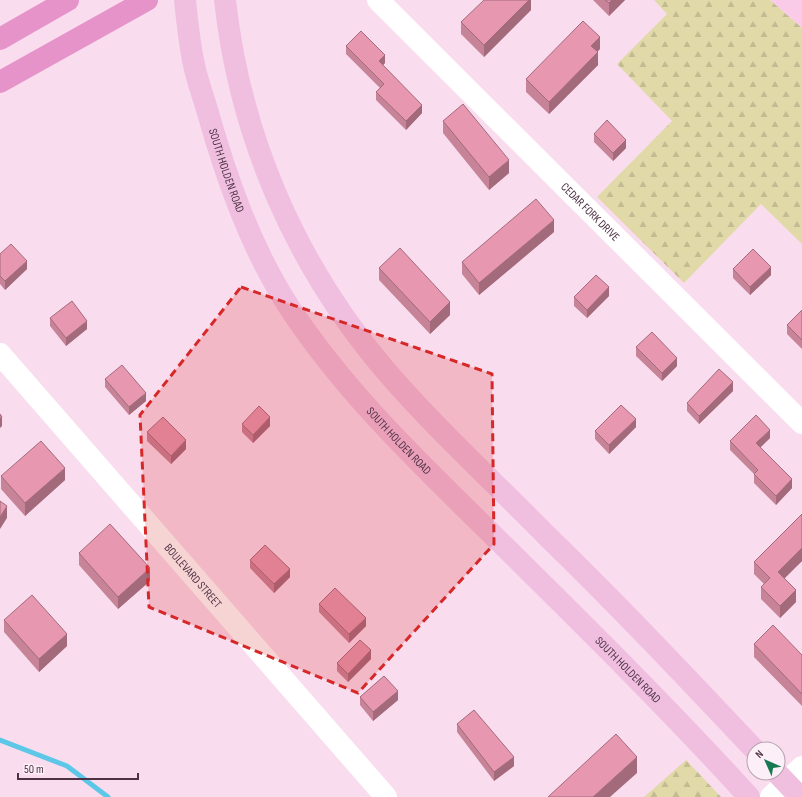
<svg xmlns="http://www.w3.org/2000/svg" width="802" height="797" viewBox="0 0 802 797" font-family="'Sofia Sans Condensed',sans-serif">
<defs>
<pattern id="forest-firs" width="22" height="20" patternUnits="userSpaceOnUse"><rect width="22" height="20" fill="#e1d9a8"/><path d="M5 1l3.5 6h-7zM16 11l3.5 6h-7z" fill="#c3bb92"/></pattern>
</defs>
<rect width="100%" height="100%" fill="#f9ddee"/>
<!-- built -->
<path fill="#facbe9" d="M770,0H802V28Z"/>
<!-- forest -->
<path fill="url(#forest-firs)" d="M654,0H770L802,28V244L761,204L684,283L597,197L672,121L617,64L667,14Z
M686,760L721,797H644Z"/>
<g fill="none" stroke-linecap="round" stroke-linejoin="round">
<!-- stream -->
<path stroke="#5cc7e7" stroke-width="5" d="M0,740L67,766L108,797"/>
<!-- minor -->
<g stroke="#fff" stroke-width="22">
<path id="s1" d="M378,0L802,423"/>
<path id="s2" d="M0,354L386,797"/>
<path d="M771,797L802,767"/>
</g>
<!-- major -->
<g stroke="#f0bedf" stroke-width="22">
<path id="s3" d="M185,0C187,20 189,40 193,60C196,78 203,95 208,113C227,180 251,248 289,307C348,397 427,470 503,545C587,628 670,710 749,797"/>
<path d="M225,0C240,137 296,266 386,371C436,429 493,481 547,536C618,605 686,677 754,749"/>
<path d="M777,773L800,797"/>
</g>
<!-- highway -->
<path stroke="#e693ca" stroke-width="22" d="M0,39L68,0
M0,82L147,0"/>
</g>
<!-- wall -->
<path fill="#c78397" d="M531,0V10L484,57L461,34V22Z
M593,0H625L609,16Z
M346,46L385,63L383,65L422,113L406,130L376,100V92L380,88L346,54Z
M600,49L597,52L598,65L549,114L526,92V79Z
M443,121L509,173L489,190L443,133Z
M594,134L626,148L613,161L594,142Z
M554,232L479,295L462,274V262Z
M0,254L27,269L5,290L0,284Z
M379,268L450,315L430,334L379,280Z
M733,269L771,275L750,295L733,278Z
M609,296L587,318L574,306V297Z
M802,310V349L787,334V325Z
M50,318L87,329L66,346L50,326Z
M636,347L677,366L662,381L636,356Z
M105,379L146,401L129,415L105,387Z
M733,391L699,424L687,411V403Z
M242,424L270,426L253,443L242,432Z
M636,427L609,454L595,439V431Z
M147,432L186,449L171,464L147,441Z
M770,438L760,447L792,488L776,505L754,483V474L730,450V441Z
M1,476L65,480L25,516L1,489Z
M802,514V561L784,578L796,602L780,618L761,599V587L764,584L754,574V562Z
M79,553L150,581L118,609L79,565Z
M250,560L290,577L274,593L250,568Z
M319,604L366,626L349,643L319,612Z
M4,620L67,646L39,672L4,632Z
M754,644L802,655V706L754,657Z
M371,659L348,682L337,671V663Z
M360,697L398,700L373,721L360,705Z
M457,724L514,766L494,781L457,732Z"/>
<!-- shaded-wall -->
<path fill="#a26a7b" d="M529,0H531V10L484,57V45Z
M612,0H625L609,16V3Z
M600,37V49L591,58V46Z
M598,52V65L549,114V102Z
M385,55V63L379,69V61Z
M422,105V113L406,130V121Z
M626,140V148L613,161V153Z
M509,160V173L489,190V177Z
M554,220V232L479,295V283Z
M27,261V269L5,290V281Z
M771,267V275L750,295V287Z
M609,287V296L587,318V310Z
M450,302V315L430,334V322Z
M87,321V329L66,346V338Z
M677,358V366L662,381V373Z
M733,382V391L699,424V416Z
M146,393V401L129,415V407Z
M2,417V426L0,428V419Z
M270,417V426L253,443V435Z
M636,419V427L609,454V445Z
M770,430V438L756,452V443Z
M186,440V449L171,464V456Z
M65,468V480L25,516V503Z
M792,479V488L776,505V496Z
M7,506V518L0,529V517Z
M802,548V561L778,585V572Z
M150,568V581L118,609V597Z
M290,569V577L274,593V584Z
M796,590V602L780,618V606Z
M366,618V626L349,643V634Z
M67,634V646L39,672V659Z
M371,650V659L348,682V674Z
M398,691V700L373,721V712Z
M514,757V766L494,781V772Z
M637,757V773L610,797H593Z"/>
<!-- building -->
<path fill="#e798b0" stroke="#a26a7b" d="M484,0H529L484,45L461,22Z
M605,0H612L609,3Z
M583,21L600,37L591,46L598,52L549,102L526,79Z
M361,31L385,55L379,61L422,105L406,121L376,92L384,84L346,46Z
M463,104L509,160L489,177L443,121Z
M607,120L626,140L613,153L594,134Z
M536,199L554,220L479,283L462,262Z
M11,244L27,261L5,281L0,276V254Z
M400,248L450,302L430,322L379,268Z
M753,249L771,267L750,287L733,269Z
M596,275L609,287L587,310L574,297Z
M72,301L87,321L66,338L50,318Z
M802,310V340L787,325Z
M652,332L677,358L662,373L636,347Z
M122,365L146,393L129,407L105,379Z
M719,369L733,382L699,416L687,403Z
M621,405L636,419L609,445L595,431Z
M259,406L270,417L253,435L242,424Z
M0,414L2,417L0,419Z
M756,415L770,430L756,443L792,479L776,496L754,474L758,470L730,441Z
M163,417L186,440L171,456L147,432Z
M41,441L65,468L25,503L1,476Z
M0,501L7,506L0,517Z
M802,514V548L778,572L796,590L780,606L761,587L770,578L754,562Z
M110,524L150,568L118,597L79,553Z
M265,545L290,569L274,584L250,560Z
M335,588L366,618L349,634L319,604Z
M32,595L67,634L39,659L4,620Z
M773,625L802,655V694L754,644Z
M360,640L371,650L348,674L337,663Z
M384,676L398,691L373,712L360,697Z
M474,710L514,757L494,772L457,724Z
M616,734L637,757L593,797H548Z"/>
<!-- marked area -->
<path fill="#d62828" fill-opacity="0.2" stroke="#d62828" stroke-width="3" stroke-dasharray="8 5" stroke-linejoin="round" d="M241,287L492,374L494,544L358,693L149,607L140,415Z"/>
<g text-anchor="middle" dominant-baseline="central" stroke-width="4" stroke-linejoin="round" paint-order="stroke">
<!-- street labels -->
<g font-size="12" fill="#4e3244" stroke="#fdeff7">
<text stroke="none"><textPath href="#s3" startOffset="176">SOUTH HOLDEN ROAD</textPath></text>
<text stroke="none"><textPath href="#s1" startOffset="300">CEDAR FORK DRIVE</textPath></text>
<text stroke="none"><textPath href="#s3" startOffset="500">SOUTH HOLDEN ROAD</textPath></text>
<text stroke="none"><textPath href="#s2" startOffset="294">BOULEVARD STREET</textPath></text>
<text stroke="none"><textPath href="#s3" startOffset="824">SOUTH HOLDEN ROAD</textPath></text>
</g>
</g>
<!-- north arrow -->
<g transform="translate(766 761) rotate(315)"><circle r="19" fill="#fdeff7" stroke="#b7a3af"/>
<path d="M0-3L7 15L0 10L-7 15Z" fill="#157951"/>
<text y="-6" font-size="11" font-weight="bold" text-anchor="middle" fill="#4e3244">N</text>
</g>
<!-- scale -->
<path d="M18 773v6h120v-6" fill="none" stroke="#4e3244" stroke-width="2"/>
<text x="24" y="773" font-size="12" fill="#4e3244" stroke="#fdeff7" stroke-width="3" paint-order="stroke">50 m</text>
</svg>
